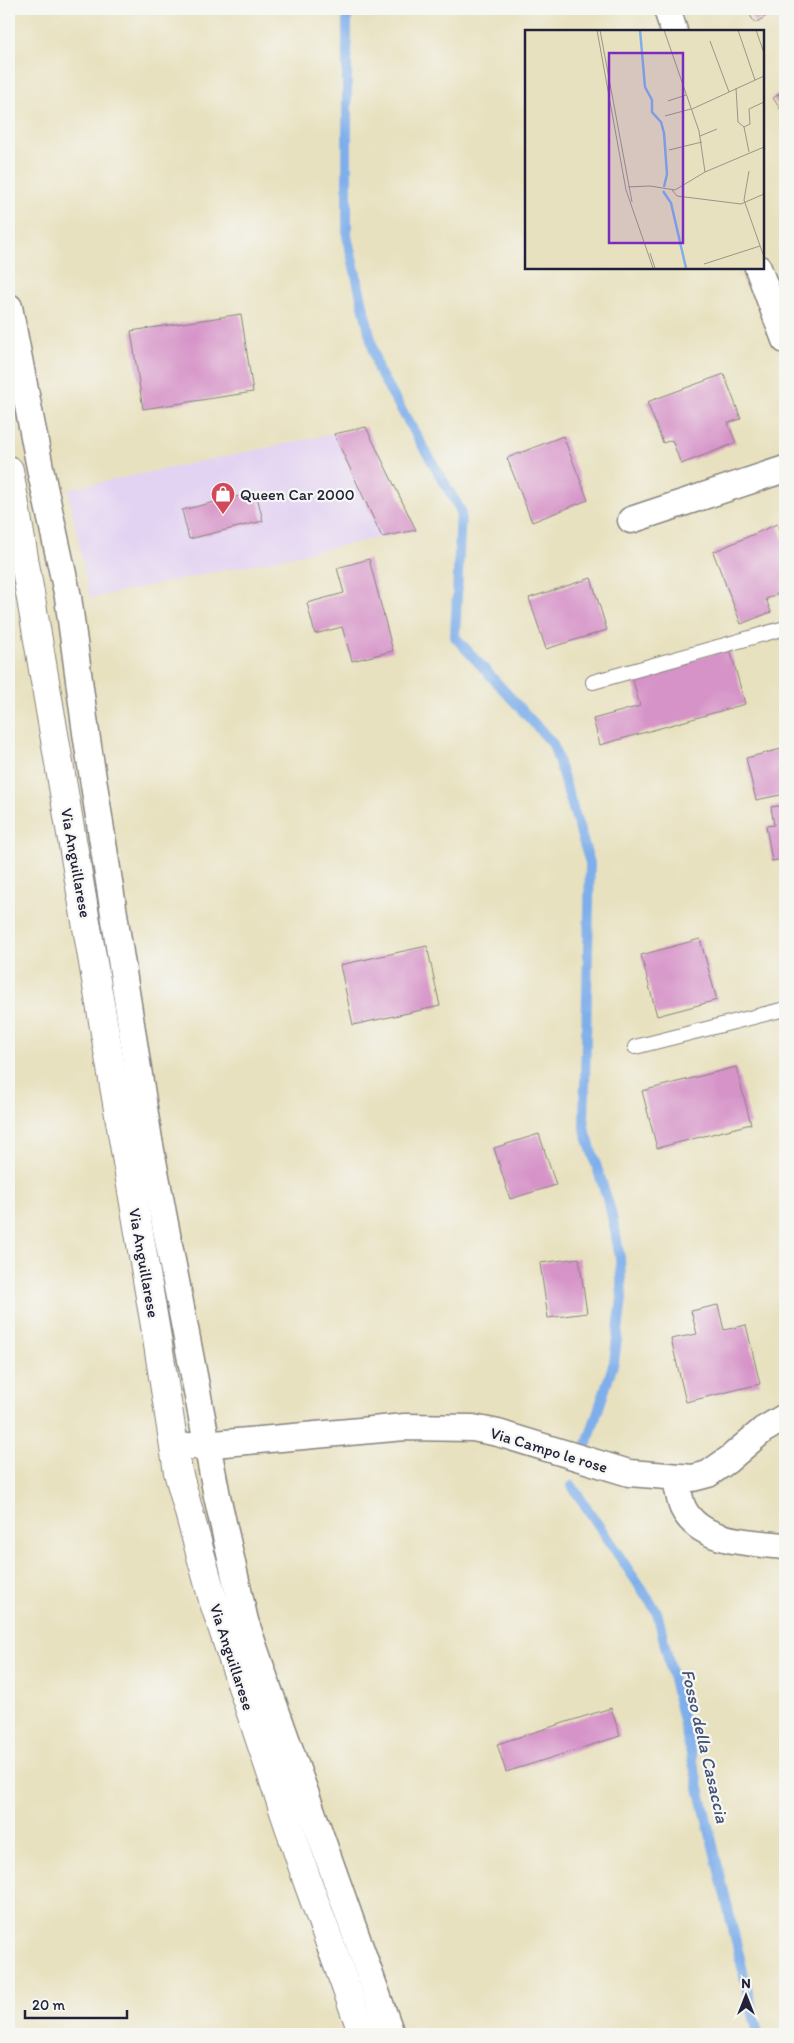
<svg xmlns="http://www.w3.org/2000/svg" width="794" height="2043" viewBox="0 0 794 2043" font-family="Itim,sans-serif">
<rect width="100%" height="100%" fill="#f6f6f2"/>
<filter id="ink" filterUnits="userSpaceOnUse"><feTurbulence type="fractalNoise" baseFrequency=".02" numOctaves="2"/><feDisplacementMap in="SourceGraphic" scale="10" xChannelSelector="R" yChannelSelector="G"/><feConvolveMatrix kernelMatrix="1 2 1 2 8 2 1 2 1" color-interpolation-filters="sRGB"/></filter>
<filter id="wash" filterUnits="userSpaceOnUse"><feTurbulence type="fractalNoise" baseFrequency=".0096" numOctaves="4" result="noise"/><feDisplacementMap in="SourceGraphic" scale="20" xChannelSelector="R" yChannelSelector="G"/><feGaussianBlur stdDeviation="1.12" result="paint"/><feColorMatrix in="noise" values="0 0 0 0 0 0 0 0 0 0 0 0 0 0 0 0 0 1.4 0 .05"/><feComposite in="paint" operator="in"/></filter>
<g filter="url(#wash)">
<rect width="100%" height="100%" fill="#e8e1bf"/>
<!-- built -->
<path fill="#e3d3f2" d="M366,427L416,530L90,598L68,489Z"/>
<g fill="none" stroke-linecap="round" stroke-linejoin="round">
<!-- stream -->
<path stroke="#7fafea" stroke-width="10" d="M347,9V236L378,370L461,511L455,637L553,744L590,863L584,1127L610,1208L615,1230L620,1258L622,1299L614,1362L587,1444
M572,1486L657,1612L758,2034"/>
</g>
<g id="blocks">
<!-- building -->
<path fill="#d693c8" d="M746,9H778L755,23Z
M785,90V116L773,98Z
M241,314L253,392L143,409L131,331Z
M724,374L741,419L728,423L736,443L681,464L672,440L663,443L647,402Z
M366,427L416,530L382,537L334,434Z
M563,436L588,500L532,522L507,458Z
M256,492L263,521L189,539L182,510Z
M777,524L785,544V591L766,599L771,612L741,624L713,552Z
M369,559L393,651L352,661L342,627L315,634L307,603L344,593L337,568Z
M591,578L607,630L546,649L529,598Z
M730,649L745,704L600,745L593,719L640,706L632,677Z
M785,748V794L756,800L746,758Z
M785,805V859L772,861L766,826L774,825L771,807Z
M700,939L717,1000L657,1016L641,955Z
M427,946L440,1006L353,1025L340,965Z
M736,1067L751,1124L657,1148L642,1091Z
M539,1134L556,1185L510,1199L494,1148Z
M579,1258L587,1313L548,1318L540,1263Z
M718,1305L724,1330L746,1325L760,1384L686,1402L671,1339L697,1334L691,1311Z
M611,1708L620,1736L506,1772L497,1744Z"/>
</g>
</g>
<g filter="url(#ink)">
<use href="#blocks" fill-opacity="0" stroke="#85827d" stroke-width="1"/>
<g fill="none" stroke-linecap="round" stroke-linejoin="round">
<defs>
<path id="lane" d="M593,682L785,628
M635,1047L785,1009"/>
<path id="street" d="M667,9L674,31
M758,268L785,340
M9,307L41,473L68,597L86,733L149,1140L217,1496L245,1621L268,1688L391,2034
M631,520L785,469
M191,1446L405,1427L473,1428L498,1433L629,1473L693,1478L708,1474L728,1460L763,1430L785,1417
M676,1478C678,1488 679,1499 683,1508C701,1544 751,1542 785,1546"/>
<path id="secondary" d="M9,470L156,1332L178,1472L213,1600L308,1883L363,2034"/>
</defs>
<!-- lane casing -->
<use href="#lane" stroke="#85827d" stroke-width="16"/>
<!-- street casing -->
<use href="#street" stroke="#85827d" stroke-width="29"/>
<!-- secondary casing -->
<use href="#secondary" stroke="#85827d" stroke-width="30"/>
<!-- lane -->
<use href="#lane" stroke="#fff" stroke-width="14"/>
<!-- street -->
<use href="#street" stroke="#fff" stroke-width="26"/>
<!-- secondary -->
<use href="#secondary" stroke="#fff" stroke-width="28"/>
</g>
</g>
<!-- icons -->
<defs>
<symbol id="shop-pin" viewBox="-11 -11 22 30"><path d="M0 17L-7.5 6A9.5 9.5 0 1 1 7.5 6Z" fill="#d1495b" stroke="#f6f6f2"/><path d="M-5-2.5h2.3a2.7 3.5 0 0 1 5.4 0H5L5.5 6h-11ZM-1.5-2.5h3a1.5 2.3 0 0 0-3 0Z" fill="#fff"/></symbol>
</defs>
<g fill-rule="evenodd">
<use href="#shop-pin" x="209" y="480" width="28" height="38"/>
</g>
<g text-anchor="middle" dominant-baseline="central" stroke-width="4.5" stroke-linejoin="round" paint-order="stroke">
<!-- poi labels -->
<g font-size="16" fill="#22223b" stroke="#f6f6f2" text-anchor="start">
<text x="240" y="494">Queen Car 2000</text>
</g>
<!-- street labels -->
<g font-size="16" fill="#22223b" stroke="#f6f6f2">
<text transform="translate(76 863) rotate(80)">Via Anguillarese</text>
<text transform="translate(144 1263) rotate(80)">Via Anguillarese</text>
<text transform="translate(549 1450) rotate(17)">Via Campo le rose</text>
<text transform="translate(232 1657) rotate(72)">Via Anguillarese</text>
</g>
<!-- water labels -->
<g font-size="18" font-style="italic" fill="#435378" stroke="#f6f6f2">
<text transform="translate(705 1746) rotate(77)">Fosso della Casaccia</text>
</g>
</g>
<!-- overview -->
<g transform="translate(525 30)">
<rect width="239" height="239" fill="#e8e1bf"/>
<path fill="none" stroke="#7fafea" stroke-width="2.5" d="M115,0L120,57L127,70V82L136,92L139,103L142,144L139,157M138,161L146,173L161,238"/>
<path fill="none" stroke="#99958a" stroke-width="1" d="M72,0L101,160L128,238M75,0L107,172M139,0L174,101L180,142M213,0L230,50M231,0L239,23M185,11L204,62M211,58L213,92L219,97L224,122M143,71L161,65M167,79L239,46M140,86L166,79M219,97L225,94L224,79L239,72M175,106L192,99M144,120L177,112M224,141L219,170L239,227M103,157L125,156L150,160L180,142L239,117M147,160L152,166L216,174L239,164M125,223L130,238M179,234L235,216"/>
<path fill="#7b2cbf" fill-opacity="0.15" stroke="#7b2cbf" stroke-width="2.5" d="M84,23H158V213H84Z"/>
<rect width="239" height="239" fill="none" stroke="#22223b" stroke-width="2.5"/>
</g>
<!-- margin -->
<rect width="794" height="2043" fill="none" stroke="#f6f6f2" stroke-width="30"/>
<!-- north arrow -->
<g transform="translate(746 1996)" stroke="#f6f6f2" stroke-width="4" paint-order="stroke">
<path d="M0-4L9 19L0 12L-9 19Z" fill="#22223b"/>
<text y="-8" font-size="14" font-weight="bold" text-anchor="middle" fill="#22223b">N</text>
</g>
<!-- scale -->
<path d="M25 2010v8h102v-8" fill="none" stroke="#22223b" stroke-width="2.5"/>
<text x="32" y="2010" font-size="15" fill="#22223b" stroke="#f6f6f2" stroke-width="4" paint-order="stroke">20 m</text>
</svg>
